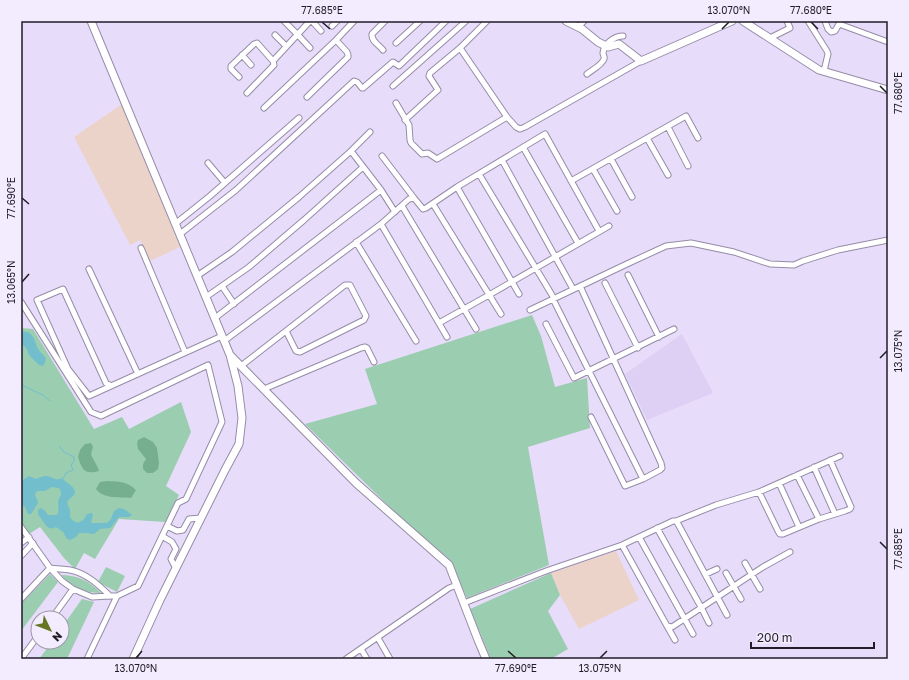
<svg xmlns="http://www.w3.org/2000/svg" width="909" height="680" viewBox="0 0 909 680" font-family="'Golos Text',sans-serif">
<rect width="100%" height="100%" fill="#e7dcfa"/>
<!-- built -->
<path fill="#ded0f4" d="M682,334L713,393L647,420L625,374Z"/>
<!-- industrial -->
<path fill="#ebd3c9" d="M122,104L180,247L150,261L140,240L130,245L74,137Z
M616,551L639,600L579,629L560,595L551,573Z"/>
<!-- green -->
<path fill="#9bcdb0" d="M532,315L541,336L555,387L587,378L590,428L528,447L549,565L467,598L449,559L406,523L305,424L377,404L365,369Z
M21,328L33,329L94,429L122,417L129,429L181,402L191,432L166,486L179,495L166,522L119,519L95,559L84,553L75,569L64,558L40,527L29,534L21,524Z
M106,567L125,576L117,592L98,582Z
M551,573L560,595L548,611L568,649L551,659H491L470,609Z
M50,574L58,582L21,631V604Z
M61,575C77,575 90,581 101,593C85,593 72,587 61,575Z
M82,599L94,602L67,659H39L52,642H62V627Z"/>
<!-- forest -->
<path fill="#76af8f" d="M144,437L153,442L157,448L159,463L158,469L153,473H147L143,469V464L146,459L138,449L137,443L138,440Z
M91,443L93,447L91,454C93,460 97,464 99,471C84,475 82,469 78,457L80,450L85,444Z
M108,481C121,482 126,481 136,490L131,498C120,497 103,499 96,489L100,482Z"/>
<!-- water -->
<path fill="#73becc" d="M21,332C33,330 34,339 37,347C41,356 50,355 43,366L39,365L29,355L27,349L21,343Z
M29,476L36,479C39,478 42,476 46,476C53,476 54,482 62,478C65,483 80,488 73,496C70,499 68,499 67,503L70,510V517C76,526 83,523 87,514L92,513L93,515L91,522L92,523H107L111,519L114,511L119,508L124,509L132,515L129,517H119L112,526L110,528L100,529L94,534L86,533H79L76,537L70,540L67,539L63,532L56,527C54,528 51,529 49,528C47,528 40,517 38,514V510L41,508L44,510L48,515H55L58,514C59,510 58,506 58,502C59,495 64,496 59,488L52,487L45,491H37L35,494C35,498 38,499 38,503L31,514H28L25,507L21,504V480H23Z"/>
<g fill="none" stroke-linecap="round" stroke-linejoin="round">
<!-- stream -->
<path stroke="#73becc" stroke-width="1" d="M21,386H24L32,390L43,395L50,401
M59,446L64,452L74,457V461L71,465L73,470L66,473L63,479"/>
<defs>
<path id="street" d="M284,21L297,34
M312,21L321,31
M808,21L827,51L828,54L824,71
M825,21L828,29L831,32L835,31L839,24
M841,21L839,24L888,42
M332,26L337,21
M578,27L584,21
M297,34L310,48
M275,35L286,46
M770,38L790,28L787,21
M396,43L420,21
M460,48L507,117L516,127L520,129L525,127L641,61
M383,50C379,45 371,41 372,34L385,21
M242,55L251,65
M273,61L310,21
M587,74C592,70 602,65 604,59C605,56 603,56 603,53C604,43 615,36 623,36
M239,77L231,69V66L254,44L257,43L273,61L274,65L247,93
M393,86L466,21
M307,97L348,57V55L347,52L336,40L354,21
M396,103L409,125L410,140L411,143L422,154L428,153L437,159L507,117
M264,108L336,40
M405,120L438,90L429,76L430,73L460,48L487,21
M668,127L688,166
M647,138L668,175
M523,147L578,243
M351,151L381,190L395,212
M382,156L414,198
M611,159L632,197
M502,160L573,289
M208,163L225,183
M593,169L617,211
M479,174L552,295
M571,181L686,116L698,138
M457,187L519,294
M433,204L501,314
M402,206L476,329
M175,224L210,196L299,118
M381,224L447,337
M180,234L236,190L354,81L357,82L362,88H363L393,62L399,66L446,21
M356,242L416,341
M141,248L185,352
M89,269L138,374
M628,275L659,337
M197,276L232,252L299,197L351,151L370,132
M605,283L638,348
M222,286L234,304
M206,297L249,267L304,220L363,167
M553,299L643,479L660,470L662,468L661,463L580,286
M21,302L91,412L101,416L208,365L222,422L186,499L178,503L138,586L117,596H110L92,597L73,589L62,581L50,568L21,527
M530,310L629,263L666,246L691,243L734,252L770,264L794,265L803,261L838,250L888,240
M215,318L381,190
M439,323L489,295L609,226
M546,324L574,378L674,329
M224,341L381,224L409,199L414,198L423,209L426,208L457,187L545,134L599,231
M241,366L345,285H350L366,316L364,320L300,352L296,351L286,331
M111,386L89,396L68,369L37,300L63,289L106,383L111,386L222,336
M264,389L361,348L365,347L367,348L374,362
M591,417L625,486L643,479
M814,467L835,514
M797,475L819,519
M779,483L799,527
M759,492L778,531L780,534H783L819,519L845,511L850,509L851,507L830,460
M676,521L716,505L759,492L840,456
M167,526L177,531L183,530L189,519L201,518
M657,528L701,607L709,623
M162,536L172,542L176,549L171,559L176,569
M639,537L693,634
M21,543L29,537
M622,545L667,626L672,627L763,567L790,552
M21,556L33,543
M745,563L760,589
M726,573L741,599
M706,574L717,569
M21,599L50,568C57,569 63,569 70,570C86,573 99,585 110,596
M464,603L546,571L622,545L673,521H676L677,522L727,615
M52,618L73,589
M667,626L675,640
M378,638L390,659
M361,649L367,659
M21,659L38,636
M87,659L117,596
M346,659L449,588L457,585"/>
<path id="secondary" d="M91,21L230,355L356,483L449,565L478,640L486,659
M566,21L582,29L598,42L608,47L619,44L641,61L732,21
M743,21L819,70L888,90
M133,659L160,600L225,470L239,444L242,418L238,386L230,355"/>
</defs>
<!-- street casing -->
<use href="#street" stroke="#968ca7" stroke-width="7"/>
<!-- secondary casing -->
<use href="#secondary" stroke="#968ca7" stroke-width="9"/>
<!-- street -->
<use href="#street" stroke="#fff" stroke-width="5"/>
<!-- secondary -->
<use href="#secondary" stroke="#fff" stroke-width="7"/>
</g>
<!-- ticks -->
<path fill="none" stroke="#211d28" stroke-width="1.5" d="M322,22L330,29M811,22L818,29M722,29L729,22M880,86L887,93M22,198L29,204M22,282L29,274M880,358L887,351M880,542L887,549M508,651L516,658M136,658L142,651M600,658L607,651"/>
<!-- border -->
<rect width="909" height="680" fill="none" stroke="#f2ecfe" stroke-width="44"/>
<!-- north arrow -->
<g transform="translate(50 630) rotate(133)"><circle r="19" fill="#f2ecfe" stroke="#9e99a8"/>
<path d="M0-3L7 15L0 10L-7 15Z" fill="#657623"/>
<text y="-6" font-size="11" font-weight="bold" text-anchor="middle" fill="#211d28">N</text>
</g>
<!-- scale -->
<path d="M751 642v6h123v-6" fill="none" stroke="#211d28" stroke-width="2"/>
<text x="757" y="642" font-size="12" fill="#211d28" stroke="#f2ecfe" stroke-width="3" paint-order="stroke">200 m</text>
<rect x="22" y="22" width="865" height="636" fill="none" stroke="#211d28" stroke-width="1.5"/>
<g font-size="10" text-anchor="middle" fill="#211d28">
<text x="322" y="14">77.685°E</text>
<text x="729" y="14">13.070°N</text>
<text x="811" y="14">77.680°E</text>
<text transform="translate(898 93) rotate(-90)" y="4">77.680°E</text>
<text transform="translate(11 198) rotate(-90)" y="4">77.690°E</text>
<text transform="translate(11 282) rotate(-90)" y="4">13.065°N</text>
<text transform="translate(898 351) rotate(-90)" y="4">13.075°N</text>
<text transform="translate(898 549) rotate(-90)" y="4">77.685°E</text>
<text x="136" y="672">13.070°N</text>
<text x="516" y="672">77.690°E</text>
<text x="600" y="672">13.075°N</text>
</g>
</svg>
